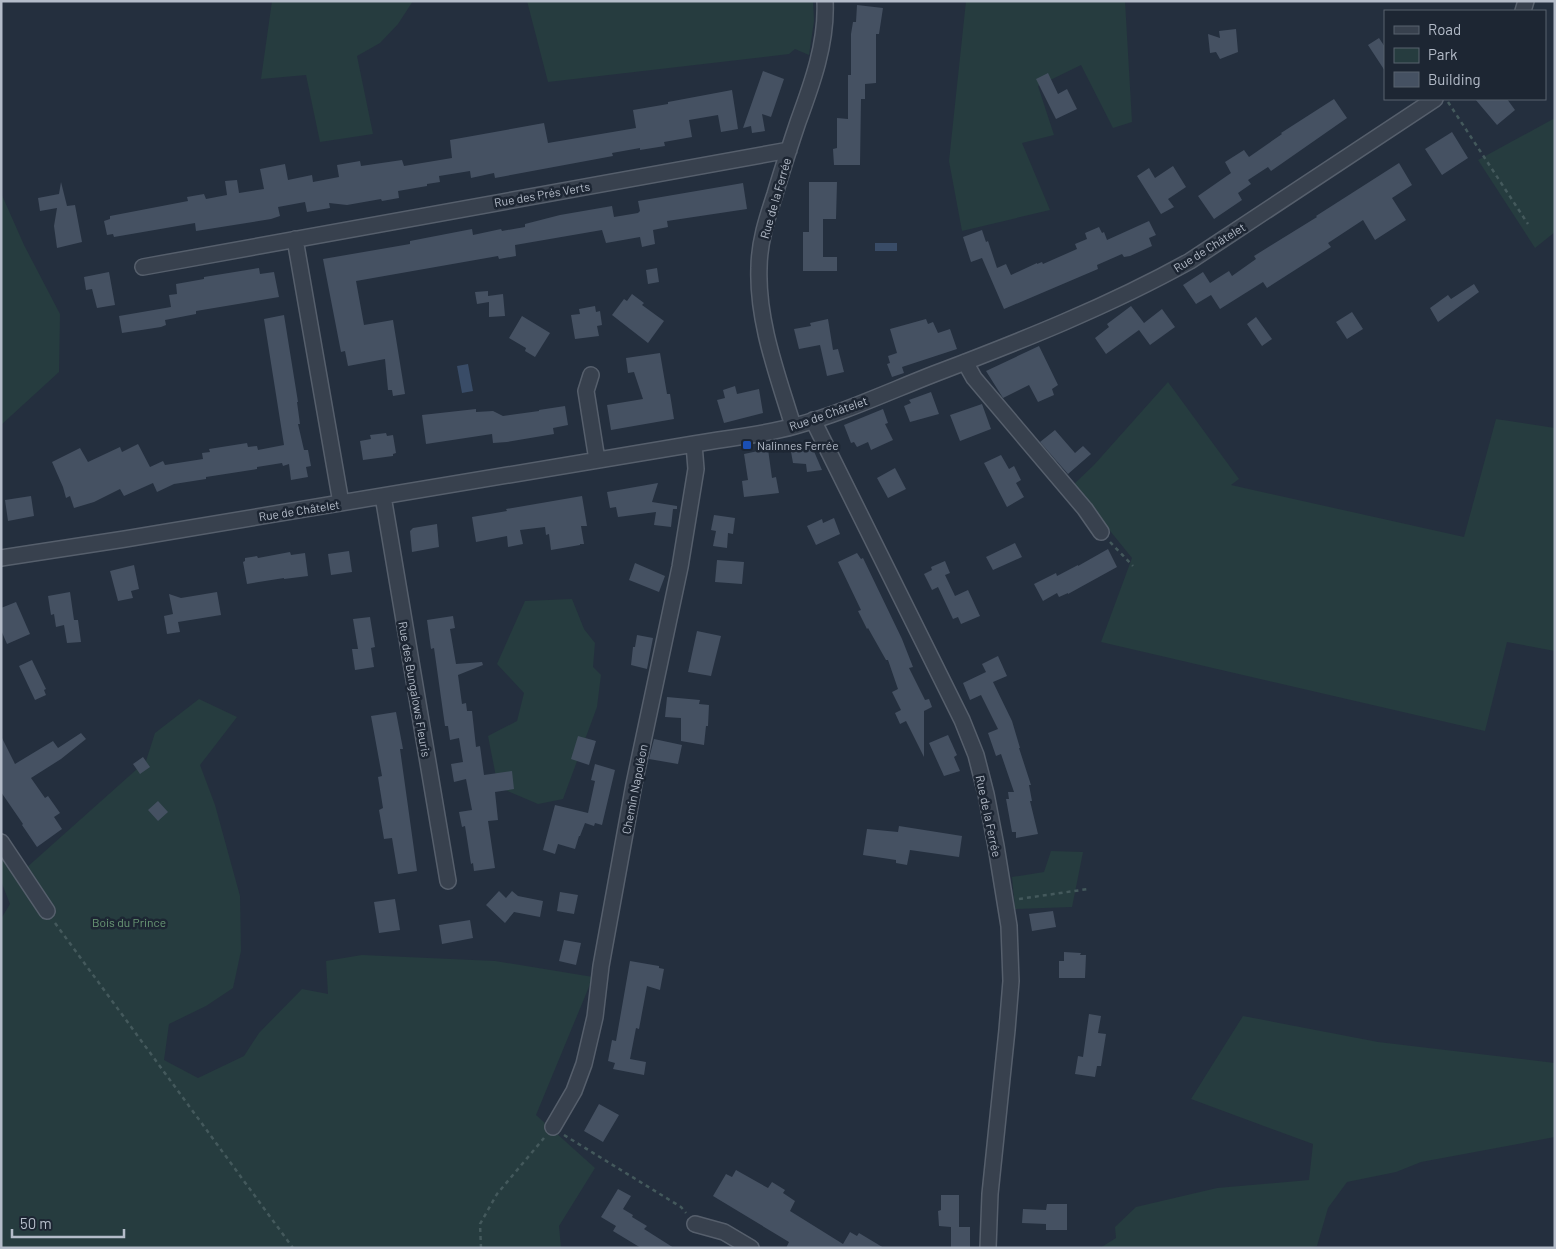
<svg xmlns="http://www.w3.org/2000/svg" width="1556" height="1249" viewBox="0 0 1556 1249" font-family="Barlow,sans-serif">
<rect width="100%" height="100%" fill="#242f3e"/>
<!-- green -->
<path fill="#263c3f" d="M272,1H413L398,24L380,43L357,56L373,134L320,142L306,75L261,79Z
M527,1H813L814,21L809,55L795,49L789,54L548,82Z
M966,1H1125L1132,122L1113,128L1081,65L1038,86L1054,135L1022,143L1050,210L962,231L949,161Z
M1555,118V232L1535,248L1478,160Z
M1,193L24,245L60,314L59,372L1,425Z
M1168,382L1239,479L1231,485L1464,537L1496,419L1555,428V651L1507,642L1485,731L1101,642L1132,558L1073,485L1094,465Z
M572,599L584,629L595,643L593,667L601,675L597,707L563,799L538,804L498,787L488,736L517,721L524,693L497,664L525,601Z
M199,699L237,717L200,765L215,805L240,896L241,951L233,988L206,1006L169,1024L164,1060L198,1078L244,1056L259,1033L302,989L328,994L326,961L362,955L495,961L593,977L536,1115L595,1168L559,1226L561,1248H1V919L10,904L1,881V849L25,869L146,761L155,733Z
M1051,851L1083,852L1072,907L1015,909L1012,877L1044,872Z
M1243,1016L1378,1042L1555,1063V1137L1421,1162L1396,1172L1347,1182L1328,1208L1317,1246L1306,1248H1100L1116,1238L1115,1227L1136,1207L1217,1188L1309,1180L1313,1144L1191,1099Z"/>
<!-- water -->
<path fill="#394c67" d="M875,243H897V251H875Z
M468,364L473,391L462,393L457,366Z"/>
<!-- building -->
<path fill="#455162" d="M857,5L883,8L879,34H876V83L865,84V99H861L860,165H834L833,149L837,148V118L848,119V75H851V34L853,22H856Z
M1236,29L1238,52L1220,59L1216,52L1210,53L1208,34L1220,38L1219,31Z
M1379,38L1385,47V71L1368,45Z
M763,71L784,79L771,117L762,114L765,131L752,133L751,126L743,128Z
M1048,73L1058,94L1067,89L1077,109L1056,119L1036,79Z
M732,90L738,129L721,132L718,115L689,120L692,137L664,142L665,146L640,150V148L612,153L613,156L495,178L494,173L471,178L470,171L439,176L440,182L427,184V186L398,191L399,198L382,201L381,199L347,205L329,203L330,208L307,212L305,202L278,207L280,216L271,219L196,231L195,223L114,237L113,234L107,235L104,221L110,219V216L188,201L187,197L204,194L206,199L227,195L225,181L237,180L239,193L264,189L260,169L285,164L288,180L312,175L313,182L339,177L337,165L360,161L361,166L402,160L404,166L452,158L450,140L544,123L548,143L636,128L633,110L668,104V102Z
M1334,99L1347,118L1271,171L1268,167L1248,180L1251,184L1238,193L1242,200L1214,219L1198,196L1231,173L1225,162L1244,150L1249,157L1282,134L1281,133Z
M1475,99H1507L1515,110L1497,125Z
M1452,132L1468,158L1442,175L1425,149Z
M1399,163L1412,185L1392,198L1406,220L1375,240L1363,220L1328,243L1331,247L1267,288L1263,282L1220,309L1211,295L1196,304L1183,285L1203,272L1210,283L1229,271L1232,276L1256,259L1254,256L1317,217L1316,216Z
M1173,166L1186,187L1168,199L1174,207L1161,214L1137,176L1149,168L1155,178Z
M61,182L67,206L75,205L82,242L57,248L54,226L57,208L40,211L38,198L59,194Z
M809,182H837L836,219H823V257H837V271H803V232H809Z
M743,183L747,209L667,221L668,227L653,230L655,244L642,247L640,237L606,243L602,230L515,245L516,256L499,259L498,256L356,281L364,325L393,320L405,394L393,396L392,390H388L385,359L348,366L345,351L341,352L323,259L410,244V241L472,229L473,235L501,229L502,231L525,227V224L560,215L612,206L614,217L638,213L640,211L638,201Z
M1149,221L1156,235L1149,238L1152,246L1130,256L1124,257L1122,254L1097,265L1098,269L1004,309L982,258L971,262L963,237L982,230L986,242L988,241L997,268L1006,264L1011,275L1037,263V264L1042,262L1043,264L1077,249L1075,244L1087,239L1085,233L1099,227L1102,233L1104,232L1107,240Z
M259,268L260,274L274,272L279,297L196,311V314L165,320L166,325L161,327L122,333L119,316L171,307L169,295L177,294L176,284L204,279V277Z
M657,268L659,282L648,284L646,270Z
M109,272L115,305L97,308L92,289L86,290L84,277Z
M1474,284L1479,292L1438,322L1430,308L1448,295L1451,299Z
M488,291V296L503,294L505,316L489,317V302L477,304L475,292Z
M632,294L644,303L642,305L664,321L648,343L612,315L624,299L627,301Z
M595,306L596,312L600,311L602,325L597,326L599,336L575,339L571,315L580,314L579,309Z
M1131,306L1144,323L1162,309L1175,327L1150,345L1139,330L1106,354L1095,338L1109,327L1107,324Z
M1352,312L1363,329L1347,339L1336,322Z
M284,315L298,402H297L300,424H298L304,450H308L311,466L306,467L308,477L291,480L289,464L283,466L282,463L257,467V469L206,477V479L174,484L157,492L153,483L124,496L120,489L94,502L74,508L70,496L66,498L63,487L52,462L80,448L88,462L120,447L122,452L138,444L150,467L163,461L165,465L203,459L202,453L210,452L209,449L247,443L248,447L257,446L258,450L284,445L264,319Z
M522,316L550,333L535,357L525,351L526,348L509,338Z
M1256,317L1272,339L1262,346L1247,324Z
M828,319L833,350L838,349L844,372L827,376L820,345L799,349L794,329L811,326L810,323Z
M926,319L928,324L933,322L938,333L950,329L957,349L902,367L904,373L892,377L887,364L890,363L888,356L897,353L890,329Z
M1039,346L1058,385L1052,389L1054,395L1038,402L1029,385L1003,398L986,371Z
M660,353L667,394H670L674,419L611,430L607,405L643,399L634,372L628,373L626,358Z
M735,386L737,394L759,389L763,413L724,423L717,400L725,398L723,390Z
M931,392L939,414L910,422L904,406L911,403L909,400Z
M982,404L991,429L960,441L950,415Z
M565,406L568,425L553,428L554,434L507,442L493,443L492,434L426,444L422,415L476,409V412L493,411L503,416L539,411V410Z
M883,409L888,423L885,424L893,440L871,450L868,442L857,447L854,442L851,443L844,425Z
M1055,430L1075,453L1083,446L1091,454L1068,474L1040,442Z
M386,433L387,436L393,435L396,453L393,454V456L363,460L360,441L371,439L370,435Z
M810,442L822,470L807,472L806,464L793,463L790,446Z
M768,449L772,478L776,477L779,493L744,497L742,481L748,480L744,454Z
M1001,455L1009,469L1014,466L1021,480L1016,483L1024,497L1007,507L984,463Z
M895,468L906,489L888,498L877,478Z
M658,483L652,502L677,506V509H673L671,527L654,525L656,512L618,517L616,507L610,508L607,492Z
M31,496L34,516L8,521L5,500Z
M582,496L587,526H581L584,544H580V545L551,550L549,534L546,535L545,527L520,530L523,544L508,547L507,536L476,542L472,517L507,511L506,509Z
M714,515L735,518L733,534L728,533L727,548L713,546L716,531L711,530Z
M834,518L840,534L816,545L807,526L822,519L823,523Z
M437,524L439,547L412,552L410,531L413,528Z
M1015,543L1022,557L993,570L986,557Z
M1108,549L1117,567L1068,594V593L1059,597L1057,593L1043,601L1034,584L1056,573L1057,576L1078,565V566Z
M349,551L352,572L331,575L328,554Z
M290,552L291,555L305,553L308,576L284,579V578L247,584L243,562L245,561V558L257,556L258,558Z
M857,553L861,559L863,558L902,639L913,667L909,668L925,700L929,699L932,707L924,711V757L906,721L900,724L895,713L901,710L892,692L898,689L888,660H886L868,628L867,629L858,611L861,610L838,562Z
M717,560L744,562L742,584L715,582Z
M945,561L950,573L945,575L955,596L968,590L980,616L961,624L958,617L953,619L938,587L932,590L924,574L932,570L931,567Z
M635,563L665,576L659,592L629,580Z
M134,565L139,589L131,591L133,598L118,601L110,571Z
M70,592L74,620H78L81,642L67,643L64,625L56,627L54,614L51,615L48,596Z
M217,592L221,615L178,622L180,632L167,634L164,616L173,614L169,594L181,598Z
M16,602L30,634L7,644L1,630V608Z
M453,616L455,628L450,629L456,664L482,662L483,665L458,675L462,704L466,703L467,711H472L476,747L480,746L484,775L512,771L514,789L495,792L498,820L488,821L495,868L474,871L473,863L471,864L465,826L462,827L459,812L472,810L466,779L454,782L451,764L463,762L459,738L450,740L448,726H445L434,648L431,649L427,620Z
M370,617L375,647L371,648L374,667L355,670L352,649H358L353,619Z
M697,631L721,636L711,676L688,672Z
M637,635L653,638L647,669L631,665L633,647H635Z
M998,656L1007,676L993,682L1012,721L1020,748H1019L1031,785H1029L1032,801H1030L1038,834L1016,838V832H1012L1006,799H1009L1008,792H1014L1001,754L996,756L988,733L998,729L981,695L970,700L963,683L986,672L982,664Z
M32,660L46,689L44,690L46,695L35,700L19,666Z
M667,697L700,700L699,704L709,705L708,726H706L704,745L681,741V718L665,717Z
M396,712L403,749H400L417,871L398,874L392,838L384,839L379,810L383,808L378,777L382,776L371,716Z
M81,733L86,739L61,759L31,778L45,798L48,796L60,813L54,817L62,829L37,847L22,825L23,824L1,792V736L15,764L53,741L58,748Z
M948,735L957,755L954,757L960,771L944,776L929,743Z
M578,736L596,741L589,765L571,759Z
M654,739L682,745L678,764L649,759Z
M143,757L150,767L140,774L133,764Z
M595,764L615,770L602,825L595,823L594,826L585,823L580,836H579L575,849L558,844L555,854L543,850L555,805L588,813L595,781L591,780Z
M158,801L168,812L158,821L148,810Z
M899,826L962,836L959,857L910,850L907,865L896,863V860L863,855L867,829L898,832Z
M499,891L506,898L512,891L518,896L543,901L540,917L514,912L505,923L486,905Z
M560,892L578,895L574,914L557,911Z
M395,899L400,930L379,933L374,902Z
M1053,911L1056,927L1032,931L1029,914Z
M470,920L473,938L442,944L439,925Z
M564,940L581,943L576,965L559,961Z
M1064,952L1081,953L1080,955H1086L1085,978H1059V961H1064Z
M630,961L659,966V968L664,969L660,990L647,986L639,1029L636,1028L630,1059L646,1062L644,1075L613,1069L615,1063L608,1061L612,1040L616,1041Z
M1089,1014L1101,1016L1098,1033L1106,1034L1101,1066H1097L1095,1077L1075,1074L1078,1056L1083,1057Z
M599,1104L619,1115L603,1142L584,1131Z
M736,1170L768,1188L772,1182L785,1190L783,1193L795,1201L790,1211L843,1244L850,1232L857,1236L859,1233L884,1248H786L789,1242L713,1196L726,1174L732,1177Z
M618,1189L631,1196L623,1209L633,1215L632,1217L647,1226L644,1229L674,1248H641L613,1231L616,1226L601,1217Z
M941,1195H959V1227H970V1248H951V1227L939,1226L938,1211L941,1210Z
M1047,1204H1067V1230H1046V1224L1022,1223L1023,1209L1046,1210Z"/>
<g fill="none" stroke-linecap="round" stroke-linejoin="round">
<defs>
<path id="minor" d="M1523,11L1526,1
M295,239L341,503
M143,267L789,150
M965,362L974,378L1085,509L1101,532
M591,375L586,391L597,460
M813,420L962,720L976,755L986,794L996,846L1009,926L1011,981L1007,1030L990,1194L988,1248
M793,426C778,376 757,322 759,268C759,243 767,218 775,194C782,170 790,146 798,122C812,84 827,43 825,1
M383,496L448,881
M1,558L125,539L694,444C728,438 763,435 795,426C843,413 888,392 934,374C1021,341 1109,306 1190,261L1435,99
M1,842L47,911
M553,1127L574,1091L584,1064L595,1017L601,966L634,784L680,567L696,469L694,444
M695,1224L724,1232L751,1248"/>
</defs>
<!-- minor casing -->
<use href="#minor" stroke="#565f6c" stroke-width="18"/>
<!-- path -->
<path stroke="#44595c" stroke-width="2.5" stroke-dasharray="4 4" stroke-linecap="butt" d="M1448,102L1528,224
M1110,542L1133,566
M1019,899L1088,889
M55,923L293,1248
M564,1135L681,1207L686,1213
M481,1248L480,1224L497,1194L544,1138"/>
<!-- minor -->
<use href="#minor" stroke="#38414e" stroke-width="15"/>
</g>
<!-- markers -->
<rect fill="#1a4fb4" stroke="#1d2633" stroke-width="2" x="742" y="440" width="10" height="10" rx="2.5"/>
<g text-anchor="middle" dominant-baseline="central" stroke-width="5" stroke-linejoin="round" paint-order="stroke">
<!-- street labels -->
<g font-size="12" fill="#b4bcc9" stroke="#1d2633">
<text transform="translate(542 194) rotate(-10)">Rue des Prés Verts</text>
<text transform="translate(775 198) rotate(-74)">Rue de la Ferrée</text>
<text transform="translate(1209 247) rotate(-32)">Rue de Châtelet</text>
<text transform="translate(828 413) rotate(-19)">Rue de Châtelet</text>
<text transform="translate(299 510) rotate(-9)">Rue de Châtelet</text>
<text transform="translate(415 689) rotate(80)">Rue des Bungalows Fleuris</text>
<text transform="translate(634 789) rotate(-79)">Chemin Napoléon</text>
<text transform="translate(989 816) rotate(78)">Rue de la Ferrée</text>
</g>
<!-- poi labels -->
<g font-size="12" fill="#b4bcc9" stroke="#1d2633" text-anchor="start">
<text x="757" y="445">Nalinnes Ferrée</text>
</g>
<!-- park labels -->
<g font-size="12" fill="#6b9a76" stroke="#1d2633">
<text x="129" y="922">Bois du Prince</text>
</g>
</g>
<!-- border -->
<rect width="1556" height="1249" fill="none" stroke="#b4bcc9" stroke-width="5"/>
<!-- legend -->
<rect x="1384" y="10" width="162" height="90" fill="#1d2633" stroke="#59626f"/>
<rect x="1394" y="26" width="25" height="8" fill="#38414e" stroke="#59626f"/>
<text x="1428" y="35" font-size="15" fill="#b4bcc9">Road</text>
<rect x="1394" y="48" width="25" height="15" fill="#263c3f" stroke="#59626f"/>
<text x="1428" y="60" font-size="15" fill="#b4bcc9">Park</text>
<rect x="1394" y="72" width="25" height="15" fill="#455162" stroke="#59626f"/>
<text x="1428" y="85" font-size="15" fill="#b4bcc9">Building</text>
<!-- scale -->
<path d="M12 1229v8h112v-8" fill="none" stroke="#b4bcc9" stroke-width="2.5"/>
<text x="20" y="1229" font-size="15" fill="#b4bcc9" stroke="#1d2633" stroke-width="4" paint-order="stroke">50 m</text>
</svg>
